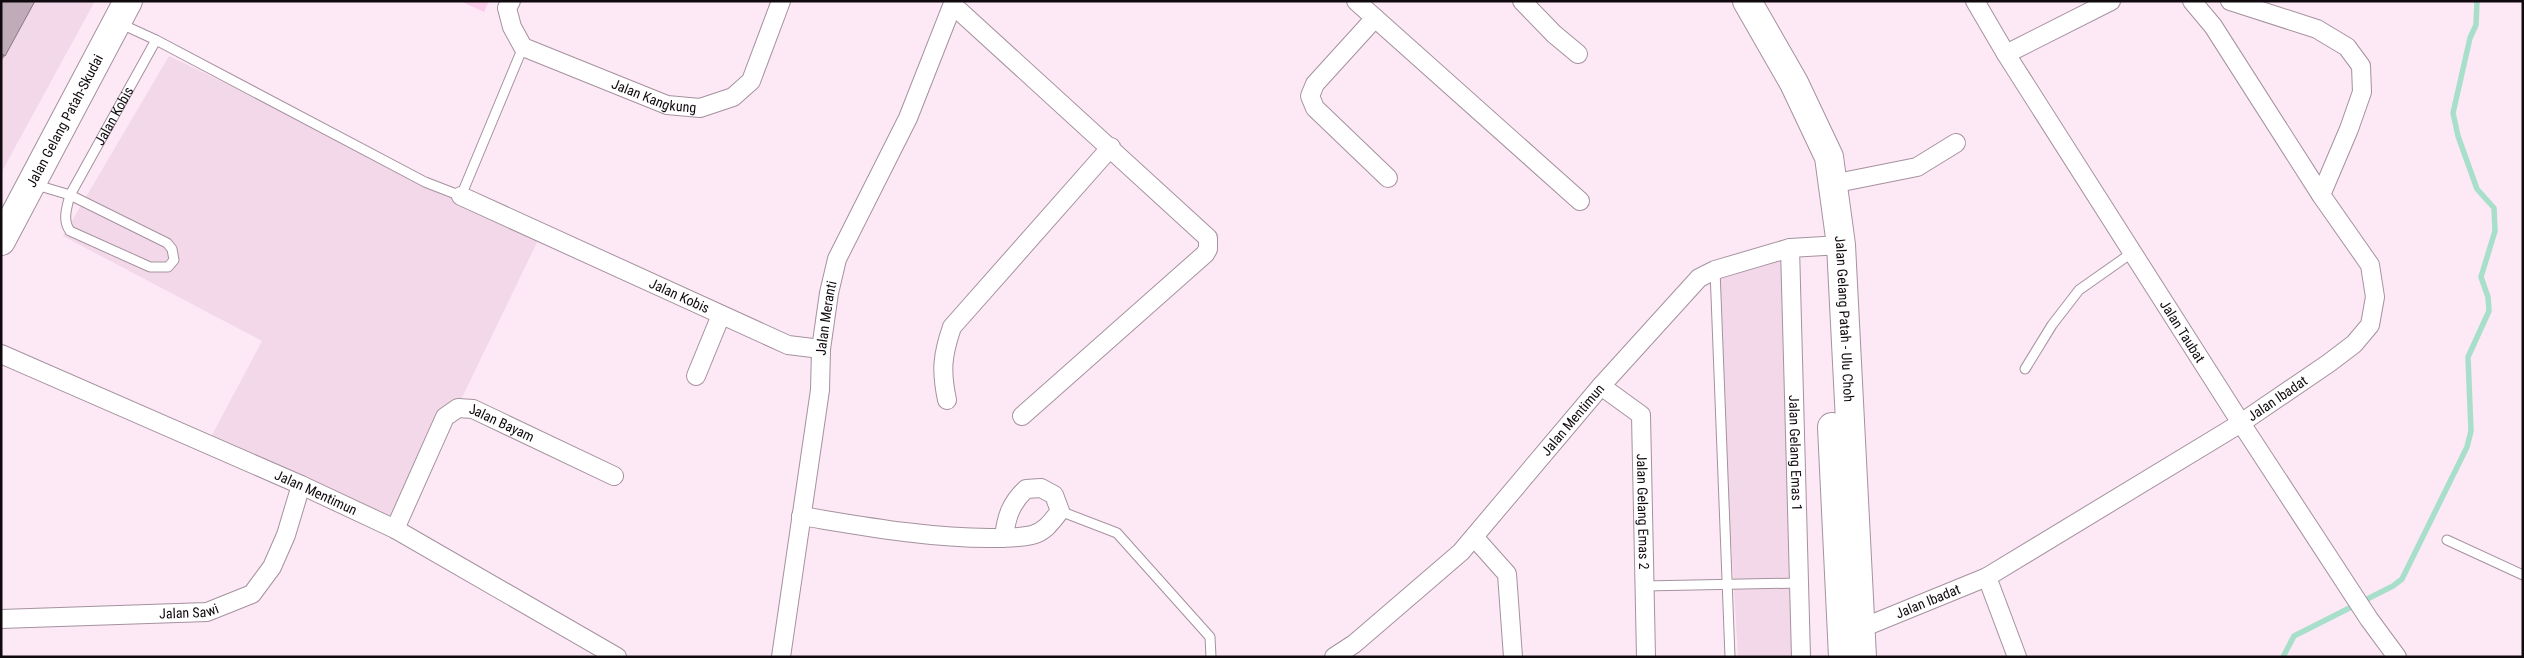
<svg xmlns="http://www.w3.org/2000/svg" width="2524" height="658" viewBox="0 0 2524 658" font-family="'Roboto Condensed',sans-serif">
<rect width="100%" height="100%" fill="#fde8f6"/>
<!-- built -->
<path fill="#f3d8ea" d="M1,1H95L1,173Z
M169,56L541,234L399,528L211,437L262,341L63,236Z
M1790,248L1801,657H1738L1715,270Z"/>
<!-- park -->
<path fill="#faceea" d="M460,1H489L484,12Z"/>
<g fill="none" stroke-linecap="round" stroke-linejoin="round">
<!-- stream -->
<path stroke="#a8dfca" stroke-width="5.5" d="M2283,657L2294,636L2393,586L2402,579L2467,447L2471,431L2468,357L2489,311L2488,297L2481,277L2495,231L2494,208L2477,189L2458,136L2453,113L2470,38L2476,25L2477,1"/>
<defs>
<g id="service">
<path d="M156,40L425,182L461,196L523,47"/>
<path id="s1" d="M33,184L70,195L156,40L119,23"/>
<path d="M70,195L167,243L172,249L174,260L168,267H150L70,231C62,220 67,207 70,195Z"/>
<path d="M1715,270L1730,657"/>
<path d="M2025,369L2052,325L2079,290L2133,252"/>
<path d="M1060,511L1117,533L1210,637L1211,657"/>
<path d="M2447,540L2523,575"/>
<path d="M1644,586L1799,583"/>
</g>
<g id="minor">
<path id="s2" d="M511,1L507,8L512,27L523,47L667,105L700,108L733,97L751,81L781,1"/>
<path d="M1356,1L1580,201"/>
<path d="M1522,1L1554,34L1578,54"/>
<path id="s3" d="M1975,1L2006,54L2241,423L2369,619L2397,657"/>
<path d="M2230,1L2317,29L2347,47L2361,66L2362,92L2349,129L2321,195"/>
<path d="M953,5L1208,238V249L1205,254L1022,416"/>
<path d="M1375,18L1315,84L1310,96L1315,108L1388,178"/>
<path d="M2006,54L2111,1"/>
<path d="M1832,184L1917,167L1956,143"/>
<path id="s4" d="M461,196L788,345L821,349"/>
<path id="s5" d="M1790,248L1801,657"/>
<path id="s6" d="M1,354L301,485L395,529L617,657"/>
<path d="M696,376L721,315"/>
<path id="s7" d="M1601,386L1641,415L1646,657"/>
<path d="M947,400C941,371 942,356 952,327L1111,147"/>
<path d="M801,516C863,526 927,538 990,538C1003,538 1019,538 1032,535C1045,532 1052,521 1060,511L1054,495L1041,488L1026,489C1011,503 1006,517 1004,538"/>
<path id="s8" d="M395,529L445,417L458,408L473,409L614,476"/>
<path d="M1474,537L1507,574L1513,657"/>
<path d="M1987,577L2017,657"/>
<path id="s9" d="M1,619L207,612L252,594L272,567L286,535L301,485"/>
<path id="s10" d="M1852,628H1862L1987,577L2241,423L2329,363L2354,344L2370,325L2375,297L2370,265L2321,195L2213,26L2192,1"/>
<path id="s11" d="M781,657L820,390L821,349L829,293L837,259L908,118L954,1"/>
<path id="s12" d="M1334,657L1354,644L1461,552L1601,386L1699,278L1715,270L1790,248L1841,245"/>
</g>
<g id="primary">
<path id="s13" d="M1747,1L1794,83L1829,157L1841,245L1862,657"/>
<path id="s14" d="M1,241L128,1"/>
<path d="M1832,427L1843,657"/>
</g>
</defs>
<!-- service casing -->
<use href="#service" stroke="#a5929e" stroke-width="11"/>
<!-- minor casing -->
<use href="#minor" stroke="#a5929e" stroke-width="20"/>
<!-- primary casing -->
<use href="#primary" stroke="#a5929e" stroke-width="30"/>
<!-- service -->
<use href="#service" stroke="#fff" stroke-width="9"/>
<!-- minor -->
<use href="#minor" stroke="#fff" stroke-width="18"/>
<!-- primary -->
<use href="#primary" stroke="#fff" stroke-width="28"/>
</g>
<!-- wall -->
<path fill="#a4949e" d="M1,1L5,56L1,61Z"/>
<!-- building -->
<path fill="#bfacb8" stroke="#867881" d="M1,1H35L5,56L1,53Z"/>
<g text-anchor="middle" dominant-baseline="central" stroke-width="4" stroke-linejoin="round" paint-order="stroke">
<!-- street labels -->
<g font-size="14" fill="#100a0e" stroke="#fcfcfc">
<text stroke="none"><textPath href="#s2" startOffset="191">Jalan Kangkung</textPath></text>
<text stroke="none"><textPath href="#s1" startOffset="129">Jalan Kobis</textPath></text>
<text stroke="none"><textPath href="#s14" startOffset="136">Jalan Gelang Patah-Skudai</textPath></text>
<text stroke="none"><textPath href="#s4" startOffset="240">Jalan Kobis</textPath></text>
<text stroke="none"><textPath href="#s11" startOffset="342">Jalan Meranti</textPath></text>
<text stroke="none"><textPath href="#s13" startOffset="339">Jalan Gelang Patah - Ulu Choh</textPath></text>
<text stroke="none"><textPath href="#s3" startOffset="390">Jalan Taubat</textPath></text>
<text stroke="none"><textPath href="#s10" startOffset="486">Jalan Ibadat</textPath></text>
<text stroke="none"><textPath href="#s12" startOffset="338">Jalan Mentimun</textPath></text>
<text stroke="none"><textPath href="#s8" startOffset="185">Jalan Bayam</textPath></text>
<text stroke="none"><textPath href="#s5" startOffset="205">Jalan Gelang Emas 1</textPath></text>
<text stroke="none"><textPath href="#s6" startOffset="344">Jalan Mentimun</textPath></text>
<text stroke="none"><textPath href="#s7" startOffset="146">Jalan Gelang Emas 2</textPath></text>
<text stroke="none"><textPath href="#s10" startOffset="81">Jalan Ibadat</textPath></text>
<text stroke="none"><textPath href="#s9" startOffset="188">Jalan Sawi</textPath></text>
</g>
</g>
<!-- border -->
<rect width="2524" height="658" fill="none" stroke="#100a0e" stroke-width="5"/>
</svg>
